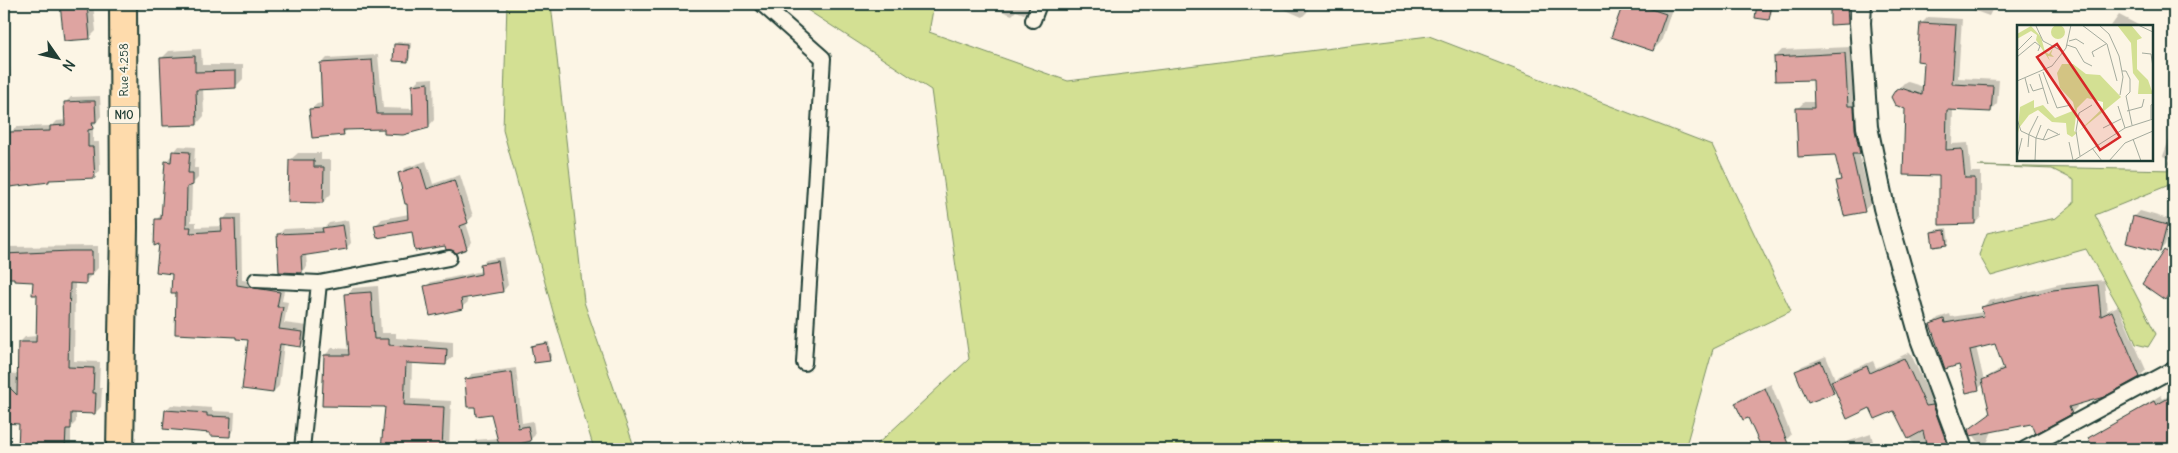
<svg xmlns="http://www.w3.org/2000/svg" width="2178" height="453" viewBox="0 0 2178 453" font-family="Delius,sans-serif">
<rect width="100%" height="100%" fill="#fcf5e5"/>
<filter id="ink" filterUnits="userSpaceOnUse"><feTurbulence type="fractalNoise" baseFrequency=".02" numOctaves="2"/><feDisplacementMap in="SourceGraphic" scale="10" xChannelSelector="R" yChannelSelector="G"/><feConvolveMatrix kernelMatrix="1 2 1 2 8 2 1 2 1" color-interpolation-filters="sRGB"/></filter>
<g filter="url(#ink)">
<!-- green -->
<path fill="#d3e093" stroke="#798e64" d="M507,4H551L584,302L635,449H594L555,319L503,130Z
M798,4H934L929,32L1068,81L1429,36L1712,145L1791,311L1713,349L1685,449H872L969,359L931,90Z
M1978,166L2174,170V183L2095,215L2156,334L2148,347L2136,344L2124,316L2086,249L1991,276L1979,255L1987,233L2056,218L2074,203V180L2052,169Z"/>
<!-- shadow -->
<path fill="#0003" fill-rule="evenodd" d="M61,4H93L96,31L89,38L65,40Z
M991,4H1033L1024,14L1016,11L1012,15L990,7Z
M1118,4H1132L1129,7Z
M1272,4H1310L1307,12L1302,17Z
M1497,4H1535L1531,8Z
M1624,4H1665L1673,6L1661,42L1653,50L1613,36Z
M1758,4H1773L1771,16L1769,19L1756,17Z
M1833,4H1849V20L1847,23L1831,6Z
M1960,4H1995L1989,16L1959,5Z
M2117,4H2131L2123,10Z
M6,10L11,80L4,87V11Z
M2119,15L2140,26H2111Z
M1928,17L1962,19L1958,78L1999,80L1997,104L1991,111L1953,109L1952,144L1968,143L1971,172H1981V217L1975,223L1940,175L1897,90L1904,83L1908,82L1924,87L1925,61L1921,24Z
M398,42L411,43L410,58L408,60L395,44Z
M2174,42V52L2170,49Z
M1851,47L1854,100L1860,99L1867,146L1859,153L1871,204L1864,210L1838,182L1842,178L1836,154L1797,109L1804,102H1815L1814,78L1775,57L1782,50Z
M201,49L202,65H243V79L236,86L203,88L204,116L197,124L162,58L169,51Z
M378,55L383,108L414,109L413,85L419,79L433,78L434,120L428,127L349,128L343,134L310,110L317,104L323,103L321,64L327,58Z
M100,96L101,116L93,127V142H99L100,171L94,176L51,179L49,181L12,172L10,133L16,127L52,126L57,121L66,120L65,103L71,97Z
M2174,127V166L2168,164L2170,159L2163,156Z
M179,146L195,147L194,168H198V178L192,184L191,222H196V227L223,226V220L228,214H241L242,280L285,286L282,301L288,302L284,323L308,326L306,340L301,346L284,344L279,386L273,392L249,339L178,292L173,273L160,242L157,219L162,214L166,162Z
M298,153H321V160H331V194L323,202L290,160Z
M426,161L433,184L460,175L473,216L466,223L472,242L466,248L446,245L413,230L376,225L382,219L409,214L408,203L399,174L405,168Z
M2140,211L2172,220L2165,245L2160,250L2134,217Z
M348,220L351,243L346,248L306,254L307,267L302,272L279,234L284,229L325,227L329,223Z
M1947,228L1949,241L1946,244L1932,232L1934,230Z
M98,246V268L85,282H75L74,361L100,362L99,388H102L101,407L95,413L76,412V422L71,427V449H19L20,422L4,421V373L18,374L19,343L25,337L37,336L38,294L34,281L15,276H4V247Z
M2170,246L2174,249V291L2172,290L2165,298V251Z
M503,257L508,285L503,291L466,297L468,302L462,307L426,287L431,282L482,271L481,265L486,260Z
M2104,280L2107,311L2118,306L2146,370L2140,376L2104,395L2076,403L2077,407L2071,413L1992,431L1988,441L1982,447L1970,430L1991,413L1984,383L1978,389L1932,324L1938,318L1950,314L1951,317L1984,312L1983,307L1989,301L2060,284ZM1995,342L2005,367L1990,375L1984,381L1976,347Z
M378,286L381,333H396V338L453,342V357L446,363L412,362L411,399L451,401L449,449H382L387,406L325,355L332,348L349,349L346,295L353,288Z
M549,342L551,357L549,360L533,346L535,344Z
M1910,352L1932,401L1939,399L1957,449H1912L1915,448L1894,409L1871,407L1836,389L1833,392L1797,371L1802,366L1826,356L1835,379L1838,375L1873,361L1876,368Z
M516,368L522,423L533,421L535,435L530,440L502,449H471V445L476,440L499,438L492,412L466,380L472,374Z
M1771,384L1791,435L1786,440L1763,449L1749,416L1737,404L1742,398Z
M2174,393V449H2096L2090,440L2161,395L2163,399Z
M171,405L212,408V411L235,412L234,430L229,435L212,432L166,410Z
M1871,434L1875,449H1826L1828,448Z"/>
<!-- building -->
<path fill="#dea4a1" stroke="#1f3d34" d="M60,4H87L90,39L64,41Z
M1623,4H1636L1666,14L1653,51L1611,37Z
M1757,4H1772L1769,20L1755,18Z
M1847,5L1848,24L1830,25V6Z
M1920,23L1956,25L1952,84L1993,86L1991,112L1947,110L1946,150L1962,149L1965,178H1975V224L1939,225V176L1903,175L1905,109L1895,105L1891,97L1896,89L1901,88L1922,95L1924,62L1917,61Z
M394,44L409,45L408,62L393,61Z
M1845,53L1848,106H1854L1855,129L1860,154H1852L1865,212L1844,216L1836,181L1841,180L1835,155L1798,157L1796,108H1814L1813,80L1775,81L1774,57Z
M195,56V72L236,71V88L196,90L197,125L163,126L160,58Z
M372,60L377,114H413L412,85L428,83L429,128L403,135L384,134V129L343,130L344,135L312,138L309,109L322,108L320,63Z
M86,101H95L96,122H92L93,129L88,130V147H93L95,178L49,180V182L10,187L8,173H10L9,132L50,131V126L65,125L64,102Z
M172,151L190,152L188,173H193V185L187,187L186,227H191L190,233L222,231L221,219H235L237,285L280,292L277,307H283L279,329L303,332L301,347L280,344L273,393L242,389L248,340L236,339V337L175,334L176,293H171L172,274L156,272L159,244L154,246L155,219H161L165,161L171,162Z
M289,160H314V167H324L323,203L288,202Z
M420,166L427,189L454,180L468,223L460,226L467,249L456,253L451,250H446L445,246L415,251L412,232L377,238L374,225L408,219L407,204H405L398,173Z
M2133,216L2167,225L2160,252L2126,243Z
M343,225L347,249L301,256L302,273L279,272L277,234L323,232L322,228Z
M1945,230L1947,245L1933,247L1931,232Z
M2164,250L2174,257V286L2165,300L2142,284Z
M70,251H92V275H86V284L70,283L68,367L94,368L93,393H96L95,414L71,413V429H66L65,449H18L19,424L4,423V382L17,395L18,342H36L37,295H32L33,282L14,281V278H4V254Z
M498,261L503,292L461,299L463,309L430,316L424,286L481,274L480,264Z
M2098,285L2101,316L2112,311L2140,377L2104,397L2069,407L2072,414L2035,434L2031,424L1970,436L1968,430L1990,414L1982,380L2004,370L1995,344L1970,350L1979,390L1966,393L1959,365L1945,369L1930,324L1944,319L1945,323L1984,316L1981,307L2053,290Z
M371,292L374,339H389V345L447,349L446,365L406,363L404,405L444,407L442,449H381L385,407L322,406L324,355H349L344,294Z
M547,343L550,361L534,363L531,346Z
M1904,358L1926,406L1933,405L1949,449H1927L1923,431L1908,439L1894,411L1875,419L1870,408L1847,419L1831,381L1867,366L1870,373Z
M1821,361L1834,393L1808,403L1795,371Z
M512,372L518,428L528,426L531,441L500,449L491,414L476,416L475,407H467L465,379Z
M1765,388L1789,446L1781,449H1762L1748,418L1743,420L1735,403Z
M2174,395V444L2164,449H2094L2088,438L2154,401L2156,405Z
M165,410L207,413V416L231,417L230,437L210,436V433L163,429Z"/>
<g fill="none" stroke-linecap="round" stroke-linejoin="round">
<defs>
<path id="street" d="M762,4L823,58L804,363
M1033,20L1039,4
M256,280L319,283L449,258
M302,449L319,283
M2025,449L2174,369"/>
<path id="secondary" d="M1861,4L1860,23L1867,127L1884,208L1921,339L1962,449"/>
<path id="highway" d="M120,449L124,227L123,4"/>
</defs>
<!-- street casing -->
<use href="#street" stroke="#1f3d34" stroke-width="18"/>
<!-- secondary casing -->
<use href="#secondary" stroke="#1f3d34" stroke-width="24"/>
<!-- highway casing -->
<use href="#highway" stroke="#1f3d34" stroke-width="30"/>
<!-- street -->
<use href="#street" stroke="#fcf5e5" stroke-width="14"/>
<!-- secondary -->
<use href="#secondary" stroke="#fcf5e5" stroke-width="20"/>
<!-- highway -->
<use href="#highway" stroke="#fedbac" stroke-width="26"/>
</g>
</g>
<g text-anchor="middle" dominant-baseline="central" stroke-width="4" stroke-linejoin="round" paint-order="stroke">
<!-- shield labels -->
<rect fill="#fcf5e5" stroke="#617469" stroke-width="1" x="109" y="106.5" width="30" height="17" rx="4"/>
<g font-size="11" font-weight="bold" fill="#1f3d34">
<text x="124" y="115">N10</text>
</g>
<!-- street labels -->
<g font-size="12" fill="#1f3d34" stroke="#fcf5e5">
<text transform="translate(123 70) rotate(-90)">Rue 4.258</text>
</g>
</g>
<!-- overview -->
<g transform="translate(2017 25)">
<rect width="136" height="136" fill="#fcf5e5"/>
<path d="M100,0H114L125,13L120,15V44L131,55L136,69H121L122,56L116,48L114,18ZM34 7a7 7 0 1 1 14 0a7 7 0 1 1-14 0ZM14,1L24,12L28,27L32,29L36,23L34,29L37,32L31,31L33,36L19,15L20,10L14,6L0,14V9ZM45,39H56L69,49L83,50L104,72L55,112L50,109L49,98L35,97L21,85L12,90L2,103L0,113L3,82L17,75V83L26,80L38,93L58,85L56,77L43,63L40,48ZM70,73L86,77V83L60,108L57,106L60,83Z" fill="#d3e093" fill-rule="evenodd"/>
<path fill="none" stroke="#a4ab9e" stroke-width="1" d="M65,0L90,19L100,56M82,0L92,9L102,31L106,52L103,70M121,0L136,7M19,1L26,16L47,27M52,16L59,14L67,19M50,20L59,23L67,37L75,41M0,26L15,11M125,28L134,29L136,42M0,32L18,17L23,21L21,26M77,32L75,27L89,19M105,46H109L113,54V67L109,71L115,100M26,47L40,83L54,80M22,49L31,79M8,53L12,68M0,56L35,41L49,23L54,0M13,59L16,66L26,63M101,81L108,103M110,86L125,82L127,74M89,90L99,107M0,94L4,106L19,113L28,115L43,109M134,94V80L136,79M86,103L104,94M116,114L124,136M26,115L31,104L41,109M52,117L56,135M11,122L12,109L21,91M75,123L85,136M63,131L59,106L62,88L75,80M0,134L5,113M18,136L19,113L24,100M56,136L108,103L136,94M92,136L108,118L136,106"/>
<path fill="#d62828" fill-opacity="0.15" stroke="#d62828" stroke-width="2.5" d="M40,19L103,112L83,125L20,32Z"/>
<rect width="136" height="136" fill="none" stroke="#1f3d34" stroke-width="2.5"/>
</g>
<!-- margin -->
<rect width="2178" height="453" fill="none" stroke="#fcf5e5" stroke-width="20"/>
<rect x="10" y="10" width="2158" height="433" fill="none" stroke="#1f3d34" stroke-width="2" filter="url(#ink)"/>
<!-- north arrow -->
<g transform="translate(58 58) rotate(124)" stroke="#fcf5e5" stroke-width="4" paint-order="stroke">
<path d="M0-4L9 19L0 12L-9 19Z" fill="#1f3d34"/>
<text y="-8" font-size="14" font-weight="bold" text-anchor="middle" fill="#1f3d34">N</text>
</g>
</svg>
